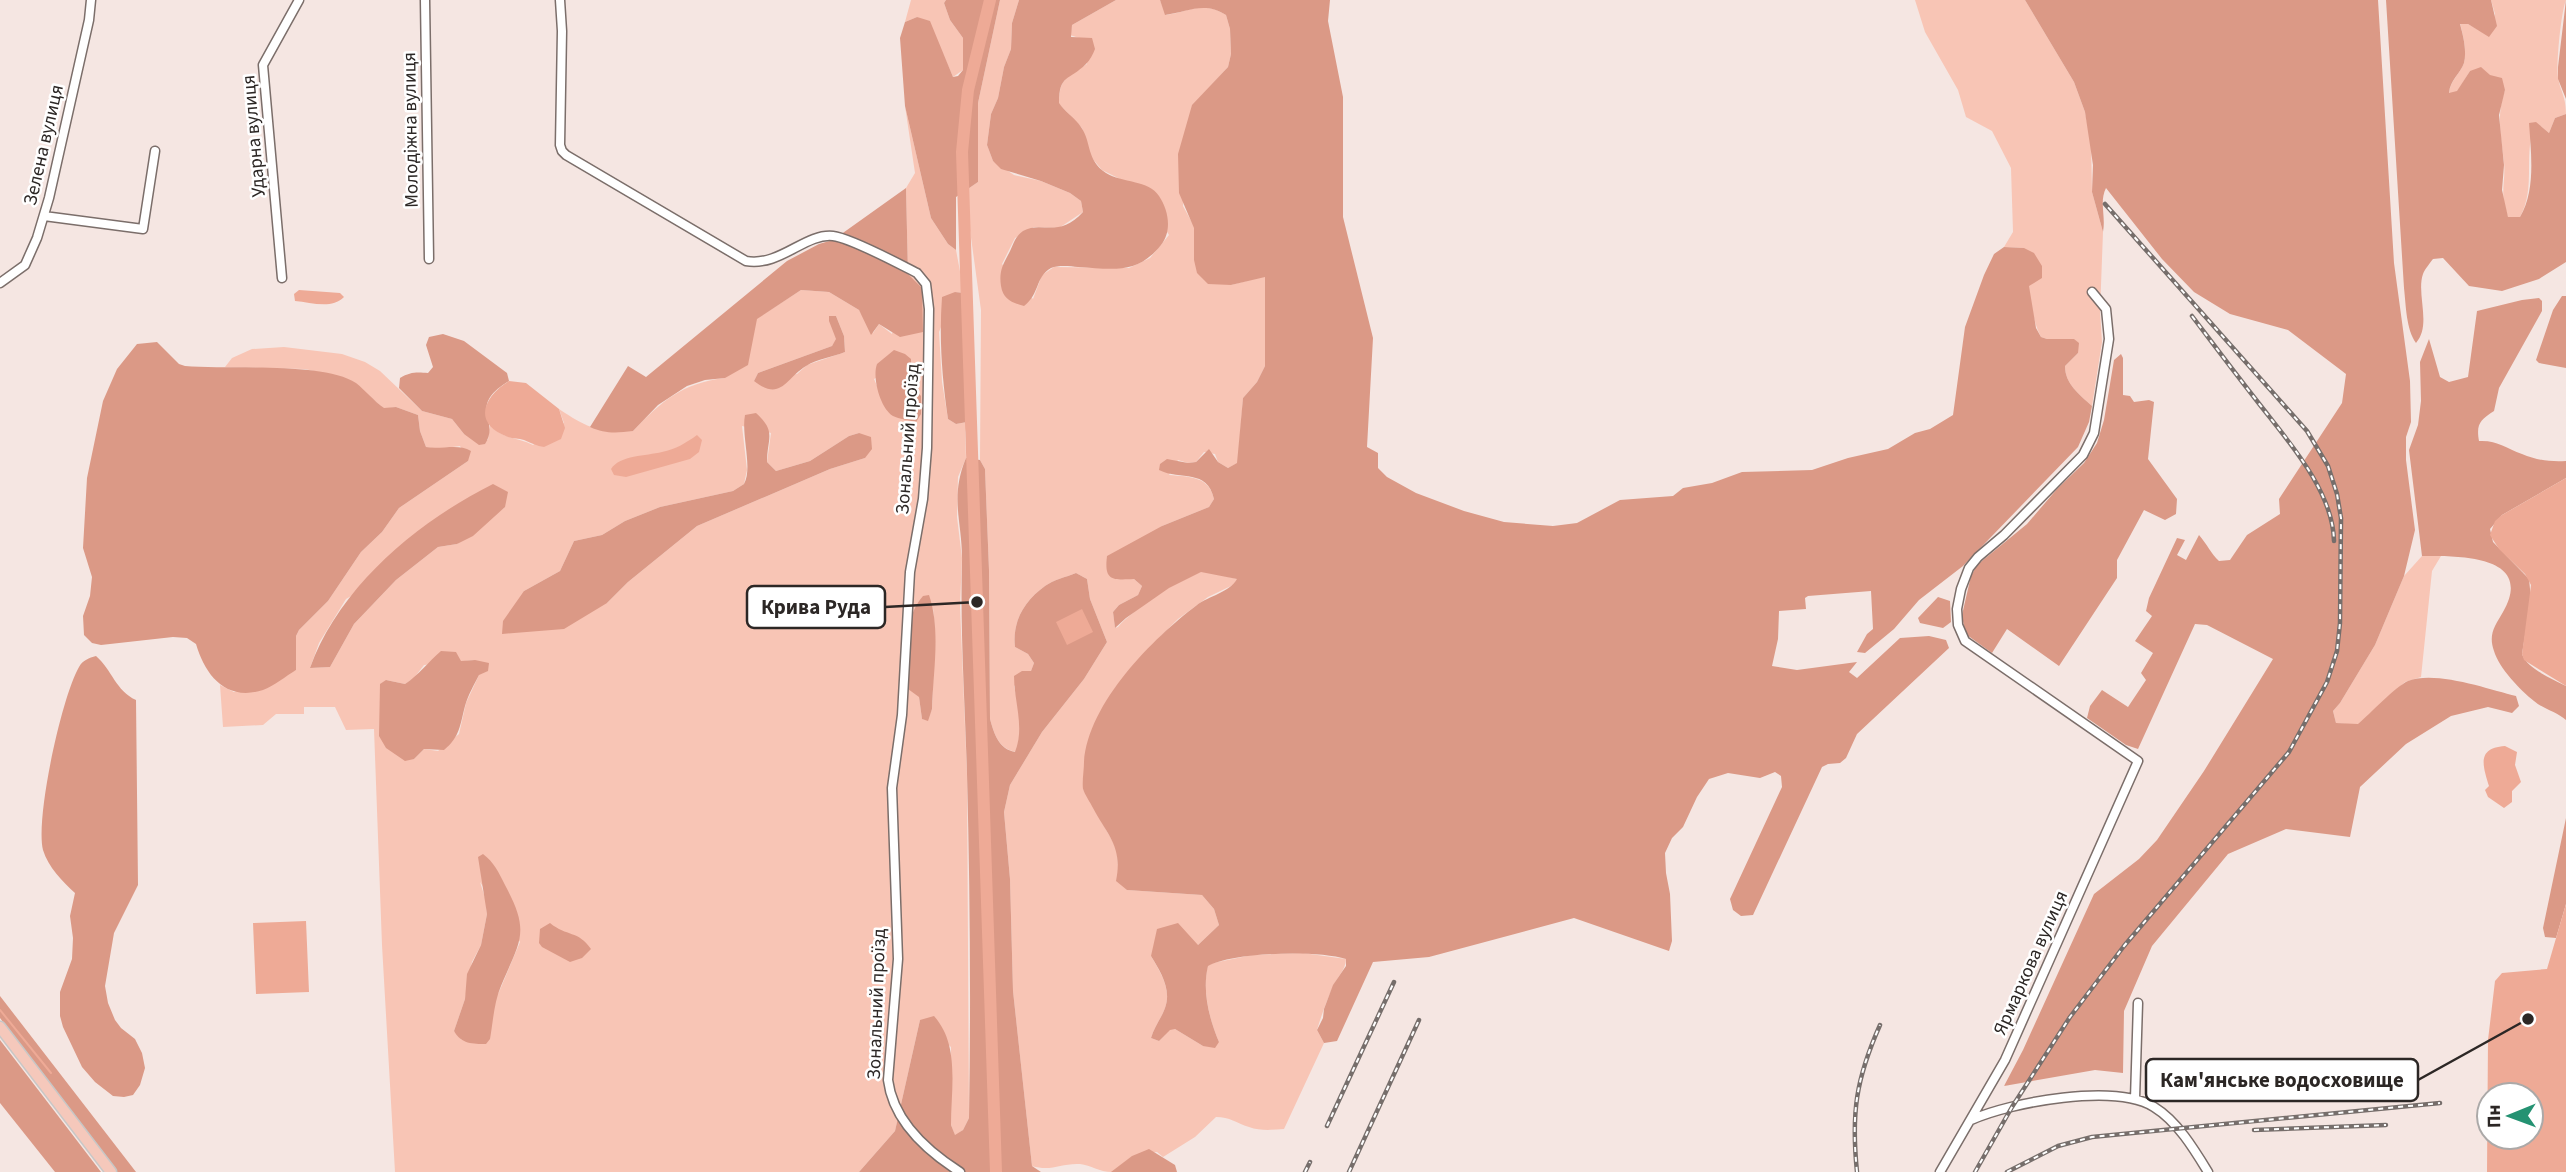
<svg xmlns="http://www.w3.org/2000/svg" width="2566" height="1172" viewBox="0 0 2566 1172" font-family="'Source Sans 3',sans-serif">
<rect width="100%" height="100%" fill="#f5e6e2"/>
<!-- green -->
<path fill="#f8c5b5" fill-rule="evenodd" d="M911,0H946L944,3L950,20L963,38V70L953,77L943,54L917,17L905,22Z
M1000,0H1019L1012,23L1011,49L1004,67L998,98L991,114L987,145L993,161L1014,175L1041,181L1070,193L1081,201L1083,212L1059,228L1034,227L1015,238L1002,264L1033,299L1042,275L1054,267L1129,268L1150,258L1169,235L1137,183L1126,182L1102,170L1091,157L1082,128L1059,104C1059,78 1067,77 1087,64L1082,39L1070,35L1072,25L1116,0H1160L1166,15C1190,12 1201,0 1226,15L1230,29L1231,54L1228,67L1192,106L1183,206L1195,228L1194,260L1231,285L1265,276V366L1257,382L1243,398L1238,463L1228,468L1218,462L1215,454L1204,452L1196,462L1188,463L1178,460L1169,475C1190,477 1209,476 1214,499L1209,507L1162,526L1134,579L1142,586L1138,595L1119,605L1113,612L1115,628L1118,627C1130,612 1182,576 1200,572C1210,570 1227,577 1238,579L1233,585L1208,597L1178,619L1145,652L1115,688L1083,789L1117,849L1118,867L1127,890L1202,895L1214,909L1219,925L1198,945L1151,956C1160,972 1172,989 1165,1008C1161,1019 1154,1027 1151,1038L1159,1041L1170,1029H1175L1203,1046L1219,1042C1209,1018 1202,991 1208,965L1213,963L1252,955L1303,953L1346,959C1346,970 1336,978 1332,989C1326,1003 1321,1016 1317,1030L1324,1043L1284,1129C1272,1130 1260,1131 1249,1127C1236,1123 1230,1117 1216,1117L1195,1137L1163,1157L1157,1152C1150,1153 1141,1153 1134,1156C1126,1159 1121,1169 1112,1172C1099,1172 1091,1165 1080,1164C1060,1163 1052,1172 1032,1166L1013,991L1010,879L1004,812L1010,785L1042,732L1084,679L1107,642L1090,599L1087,579L1076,573C1066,577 1053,580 1045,586C1024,601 1012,622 1015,647L1028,654L1034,663L1031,671L1014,686C1019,707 1023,731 1016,752C999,749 994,734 990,719L989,570L985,469L980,460L981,310L969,223V188L978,182V103Z
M1915,0H2025L2074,82L2085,112L2091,142L2092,192L2103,232L2100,312L2102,342L2092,406C2079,394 2065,384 2065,366L2078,353L2074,339H2047L2041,337C2029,315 2028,274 2024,248L2004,247L2013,232L2011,168L1992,131L1966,117L1958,90L1925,32Z
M2491,0H2566C2561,12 2556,64 2558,77C2560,91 2566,96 2566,114L2555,118L2549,133L2536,123C2522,151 2537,187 2520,217H2508C2499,192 2506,184 2504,162C2501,137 2496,115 2505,90L2470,71L2457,92L2449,94C2450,80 2460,74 2464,63C2467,51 2463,35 2460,23L2468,24L2489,36L2495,14Z
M905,106L931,218L948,244L956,250L964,293L955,292L939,332L942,382L948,419L956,424L967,422L965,432L966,458L958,477L957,517L962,558L960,606L967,775L969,1118L963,1130L955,1136L951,1125V1047L920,1020L895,1131L859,1172H395L382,945L374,729L346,730L335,707H304V714H276L263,725L223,727L220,685L234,692L296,670V636L299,630L328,601L361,552L382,532L399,508L468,461L460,446L437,449L426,447L420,431L418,415L396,407L384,409L355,383L340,377L305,369L225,367L232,358L252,349L284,347L342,354L365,362L380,371L422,411L452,419L464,434L488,440L490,424C501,439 518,437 533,445L564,423L559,409C589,429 598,432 633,431C662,401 682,383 725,378L756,319L801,290L829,292L859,310L873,333L879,324L892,334L908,274L906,188L915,173ZM836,316L844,336L845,352L807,365L797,374L754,381L758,373L832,346L837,339ZM911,359L912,386L878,388L874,379ZM742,426L771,433L767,462L776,471L810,461L849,436L859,433L865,458L830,469L697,526L628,582L607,603L524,591L560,571L574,541L602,535L625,521L660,507L733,491L744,484L747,470ZM505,507L457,544L438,547L396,580L354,624L330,667L310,668L319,643L346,599ZM933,607L935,632L932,709L927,720L922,719L919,697ZM475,660L479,675L466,703L459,734L438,751L424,749L414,759L386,680L405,684L414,678L424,665ZM480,882L520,942L499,992L462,1040L454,1031L465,999L472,962L481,945L487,914L486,901Z
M2422,556H2441L2432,571L2421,677L2405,682L2358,725L2336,723L2333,711L2340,703L2375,645L2404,576Z"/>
<!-- forest -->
<path fill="#db9986" d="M946,0H1000L978,103V182L956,197V250L948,244L931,218L905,106L900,38L905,22L917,17L930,21L953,77L958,76L963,70V38L950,20L944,3Z
M1019,0H1116L1072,25L1071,37L1092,38L1095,49C1093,54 1090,60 1086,64C1069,81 1059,74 1059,103C1065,112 1075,118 1081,127C1092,143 1086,160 1106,173C1122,183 1149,180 1159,196C1169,211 1172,231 1161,245C1137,275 1113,269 1078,267C1070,266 1058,265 1051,268C1035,277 1040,294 1024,306C1012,303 1003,299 1001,286C999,273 1002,266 1008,255C1013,247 1014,237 1023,231C1041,220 1059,239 1083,212L1081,201L1070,193L1041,181L1001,169L993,161L987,145L991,114L998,98L1004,67L1011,49L1012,23Z
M1160,0H1330L1328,21L1343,97V217L1373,338L1367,447L1378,453V468L1387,477L1416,493L1464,511L1504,522L1553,526L1577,523L1620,500L1673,496L1683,488L1712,483L1742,472L1812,470L1848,458L1888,449L1915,433L1930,429L1953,415L1965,327L1984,275L1994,254L2004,247L2024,248L2034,253L2042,266V278L2029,286L2036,328L2041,337L2047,339H2074L2079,343L2078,353L2065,366C2065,384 2079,394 2092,406L2089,422L2078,447L1963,566L1919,600L1894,629L1865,653L1857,652L1867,634L1873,629L1871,591L1808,596L1805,598L1806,609L1779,611L1778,639L1772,666L1797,670L1857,662L1849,672L1857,678L1900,638L1929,636L1946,640L1949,648L1857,734L1846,758L1840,763L1828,764L1822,767L1753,915L1741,916L1733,910L1730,899L1782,787L1781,776L1775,772L1760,778L1728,773L1709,779L1697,797L1683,827L1672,838L1665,853L1666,873L1670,894L1672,941L1669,951L1574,918L1429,957L1373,962L1337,1041L1324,1043L1317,1030L1323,1018L1324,1009L1333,985L1346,966V959C1317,950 1234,952 1208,966C1202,991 1209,1018 1219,1042L1215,1048L1203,1046L1175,1029L1170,1030L1159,1041L1151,1038C1154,1027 1161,1019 1165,1008C1172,989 1160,971 1151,956L1157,929L1178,923L1198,945L1219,925L1214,909L1202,895L1127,890L1116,881C1123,847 1108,836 1093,808C1090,802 1085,795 1083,789C1082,781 1084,770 1084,762C1088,703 1153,638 1197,605C1209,596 1230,592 1237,579L1201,572L1169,588L1126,618L1115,628L1113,612L1119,605L1138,595L1142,586L1134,579C1112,580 1104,581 1107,556L1162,526L1209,507L1214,499C1207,468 1181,481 1159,470L1160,464L1167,459L1188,463L1196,462L1209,449L1218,462L1228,468L1237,463L1243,398L1257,382L1265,366V277L1231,285L1208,284L1197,273L1194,260V228L1179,193L1178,154L1192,105L1228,67L1231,54L1230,29L1226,15C1204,1 1188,12 1165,15Z
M2025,0H2378L2394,263L2410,381L2411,422L2406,437V460L2415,530L2404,576L2375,645L2340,703L2333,711L2336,723L2358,724C2370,714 2395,687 2408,681C2435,670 2488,689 2516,696L2519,706L2512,713L2488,707L2451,716L2406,744L2360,787L2350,837L2286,829L2228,854L2152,946L2124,1011L2123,1073L2095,1070L2004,1086L2023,1050L2094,894L2139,859L2157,840L2204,771L2273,659L2207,625L2195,624L2138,749L2126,745L2087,718L2090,706L2102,690L2128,707L2146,680L2141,673L2153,653L2135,641L2152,616L2146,611L2149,598L2177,538L2185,540L2177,555L2186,560L2199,535C2207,544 2211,554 2219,561L2230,560L2247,535L2280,514L2279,499L2342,403L2346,374L2288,330L2230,314L2194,292L2162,259L2106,188C2099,202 2106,216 2103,232L2092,192L2093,165L2085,112L2074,82Z
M2386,0H2491L2497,26L2489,37L2468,24H2460C2463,35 2467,51 2464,63C2460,74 2450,80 2449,93L2457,91L2470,71L2481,67L2490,75L2502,78L2505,90L2499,115L2504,165L2502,190L2508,217H2520C2536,190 2531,153 2529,123L2536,122L2549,133L2555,118L2566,114V262L2539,279L2502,291L2469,286L2443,258L2433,259C2430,263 2425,269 2423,274C2416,294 2432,325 2416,343C2406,329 2406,305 2404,288Z
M2566,0V99L2558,79V67Z
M906,188L908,274L922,288L923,332L900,337L879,324L871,335L859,310L829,292L801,290L757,319L748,365L725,378L705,380L687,386L658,405L633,431C617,433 605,434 590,427L628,366L646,377L787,261L819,244L833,240Z
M955,292L964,293L967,422L956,424L948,419C942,378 939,339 942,297Z
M2562,296H2566V368L2539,363L2536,360L2553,310Z
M2539,298L2542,301V311L2499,388L2494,411C2480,420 2476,424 2479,441C2497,440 2506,448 2522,454C2536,460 2550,462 2566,461V478L2502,515L2490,529L2493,542L2529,579L2531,599L2522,654C2527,669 2553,679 2566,686V720C2557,712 2543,709 2534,701C2520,690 2499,668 2494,651C2488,634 2495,626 2503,612C2536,554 2456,556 2422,556L2409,450L2418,425L2421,401L2420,362L2429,339L2440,377L2449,382L2468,377L2477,311L2522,300Z
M829,316H836L844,336L845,352C833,357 817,359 806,366C785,379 781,402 754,381L758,373L832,346L836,339L829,321Z
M443,334L464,341L507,373L509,381C466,407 501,420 485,444L479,445L464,434L452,419L422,411L399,388L400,378C410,372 416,372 428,373L433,367L426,345L429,337Z
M157,342L179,364L185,366C226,370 324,361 356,383C365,390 374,401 384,408L396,407L418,415L420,431L426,447C441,450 458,443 471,451L468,461L399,508L382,532L361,552L328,601L299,630L296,636V670C286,676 274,686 263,690C226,702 205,675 196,644L187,638L173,637L101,645L92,643L84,635L83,616L90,596L92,577L83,548L87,478L103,401L117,369L137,344Z
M894,350L905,354L911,359L912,386L921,396V414L916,422C909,420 899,419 893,416C880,408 872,377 877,364Z
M2121,354L2123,358V395L2130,396L2134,402L2149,400L2154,402L2148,459L2177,499L2176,514L2165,520L2144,510L2117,560V578L2059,666L2007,629L1992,653L1967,635L1964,627L1962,615L1971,576L1977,565L2027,524L2057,489L2084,463L2097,443L2104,420L2114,360Z
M756,413C777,432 767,438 767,462L776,471L810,461L849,436L859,433L871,437L872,449L865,458L830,469L697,526L628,582L607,603L564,629L502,634L503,621L524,591L560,571L574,541L602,535L625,521L660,507L733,491L744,484C753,468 741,435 745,415Z
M966,458L980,460L985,469L989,570L990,719C994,734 999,749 1015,752C1025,727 1014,702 1014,676L1022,671H1031L1034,663L1028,654L1015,647C1012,622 1024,601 1045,586C1053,580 1066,577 1076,573L1087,579L1090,599L1107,642L1084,679L1042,732L1010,785L1004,812L1010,879L1013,991L1032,1166L1041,1172H859L895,1131L920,1020L934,1016C960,1045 951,1088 951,1125L955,1135L963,1130L969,1118C971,1004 970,889 967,774C965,703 960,633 962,562C963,523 949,499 966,458Z
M493,484L508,492L505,507L473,536L457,544L438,547L396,580L354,624L330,667L310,668C339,587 417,522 493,484Z
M929,595C941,630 933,672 932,709L928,721L922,719L919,697L908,689C906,660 902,620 923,596Z
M1938,597L1950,601L1951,622L1943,628L1920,623L1918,618Z
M441,651L456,652L461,661L475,660L489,663L488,671L479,675C474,685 468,695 465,706C460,725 460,737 444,750L424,749L414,759L405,761L386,748L379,736L380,684L386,680L405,684C419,675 428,662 441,651Z
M96,656C112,670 116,691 136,700L138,885L114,933L105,986L108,1003L115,1020L121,1028L135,1039L142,1053L145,1068L140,1085L133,1095L124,1097L113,1096L95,1082L82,1067L63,1027L60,1016V992L72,959L73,938L70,916L75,893C63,882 48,867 43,850C35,818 62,696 79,667C83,660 89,658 96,656Z
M2566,818V904L2556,938L2545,937L2543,928Z
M483,854C494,862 499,873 505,885C531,933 520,940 501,986C494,1002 493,1022 490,1039L486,1044C473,1044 461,1044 454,1031L465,999L467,974L481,945L487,914L478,857Z
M550,923C567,937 578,930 591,949L582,958L570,962L542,947L539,943L540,929Z
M0,996L136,1172H117L0,1018Z
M0,1040L101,1172H55L0,1103Z
M1149,1149L1175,1165L1177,1172H1111L1132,1156Z"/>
<!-- water -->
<path fill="#eeaa96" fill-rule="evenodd" d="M299,290L340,293L344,297C331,310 311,302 295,301L294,294Z
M509,381L526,383L559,409L565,428L561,439L544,447C537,446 531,443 524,440C519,438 513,439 508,437C472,424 483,397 509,381Z
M697,435L702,440L699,452L690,459L626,477L614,475L611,469C620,455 646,456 662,452C676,449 686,443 697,435Z
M2566,478V686L2524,660L2522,654L2531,585L2525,574L2499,549L2490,535L2495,521L2502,515Z
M1082,609L1093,632L1067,645L1056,622Z
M2505,746L2517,752L2515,765L2521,782L2512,791V802L2504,808L2488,797L2485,790L2489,786C2483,766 2476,748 2505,746Z
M2566,904V1172H2487L2488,1040L2495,981L2502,973L2547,969ZM2489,1095H2531V1137H2489Z
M306,921L309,992L256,994L253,923Z"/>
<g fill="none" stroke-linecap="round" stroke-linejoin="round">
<!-- stream -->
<path stroke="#eeaa96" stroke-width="2" d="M0,1010L51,1073"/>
<!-- river -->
<path stroke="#eeaa96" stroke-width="12" d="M990,0L968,90L962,152L996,1172"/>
<defs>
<path id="minor" d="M425,0L429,259
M560,0L562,31L560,145L562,151L566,155L746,261C780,267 805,233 833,236C851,238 899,264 917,273L926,284L929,309L927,448L923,499L910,572L902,715L892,788L898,959L888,1080C893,1120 927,1151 960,1172
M44,216L143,229L155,151
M282,278L263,65L299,0
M0,283L25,265L37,238L49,198L89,20L91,0
M2135,1099L2138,1003
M1971,1120C2011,1102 2115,1083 2154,1107C2177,1121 2194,1149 2208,1172
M1940,1172L2005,1060L2138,761L1965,641L1958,625L1957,609L1961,589L1969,568L1978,557L2004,535L2083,455L2094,433L2109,339L2106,309L2092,292"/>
<path id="major" d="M0,1027L111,1172"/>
</defs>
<!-- minor casing -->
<use href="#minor" stroke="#7b6e6a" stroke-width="11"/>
<!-- major casing -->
<use href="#major" stroke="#c8c7c6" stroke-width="13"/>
<!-- minor -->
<use href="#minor" stroke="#fff" stroke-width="8"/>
<!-- major -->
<use href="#major" stroke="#f5c8bb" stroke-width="10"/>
<defs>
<path id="rail" d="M2192,316C2214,345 2235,373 2257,401C2287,440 2333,490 2334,541
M1327,1126L1394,982
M2254,1130L2386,1125
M1305,1172L1310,1162
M1349,1172L1419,1020
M1857,1172C1851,1113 1856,1079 1880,1025
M1975,1172L2012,1107L2070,1017L2124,946L2289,752L2327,682L2337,651L2340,623L2341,518L2337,494L2328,466L2307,431L2105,204
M2007,1172L2058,1146L2092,1137L2440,1103"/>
</defs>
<!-- rail casing -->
<use href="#rail" stroke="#766e6b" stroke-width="4.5"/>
<!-- rail -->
<use href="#rail" stroke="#fff" stroke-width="2" stroke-dasharray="5" stroke-linecap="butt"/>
</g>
<g text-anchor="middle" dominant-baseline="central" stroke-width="5" stroke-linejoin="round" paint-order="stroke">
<!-- street labels -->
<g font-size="19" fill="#2c2725" stroke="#fff">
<text transform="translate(411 130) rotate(-91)">Молодіжна вулиця</text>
<text transform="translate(254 136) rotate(-95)">Ударна вулиця</text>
<text transform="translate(44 145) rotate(-77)">Зелена вулиця</text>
<text transform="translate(908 439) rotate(-86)">Зональний проїзд</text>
<text transform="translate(2031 963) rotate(-66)">Ярмаркова вулиця</text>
<text transform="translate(877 1004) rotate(-88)">Зональний проїзд</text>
</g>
</g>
<!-- callouts -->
<path fill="none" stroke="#2c2725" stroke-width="2.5" d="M977 602L885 607M2528 1019L2418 1080"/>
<g fill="#2c2725" stroke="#fff" stroke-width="2.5">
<circle cx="977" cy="602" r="7"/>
<circle cx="2528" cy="1019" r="7"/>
</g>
<g fill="#fff" stroke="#2c2725" stroke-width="2.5">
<rect x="747" y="586" width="138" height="42" rx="7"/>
<rect x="2146" y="1059" width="272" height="42" rx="7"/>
</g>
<g font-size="21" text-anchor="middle" font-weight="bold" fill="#2c2725">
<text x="816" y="614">Крива Руда</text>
<text x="2282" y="1087">Кам'янське водосховище</text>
</g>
<!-- north arrow -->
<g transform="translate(2510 1116) rotate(269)"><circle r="33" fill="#ffffff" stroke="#aba9a8" stroke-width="2"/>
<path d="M0-5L12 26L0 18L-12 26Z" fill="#249272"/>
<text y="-10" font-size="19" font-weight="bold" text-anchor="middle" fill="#2c2725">Пн</text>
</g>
</svg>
